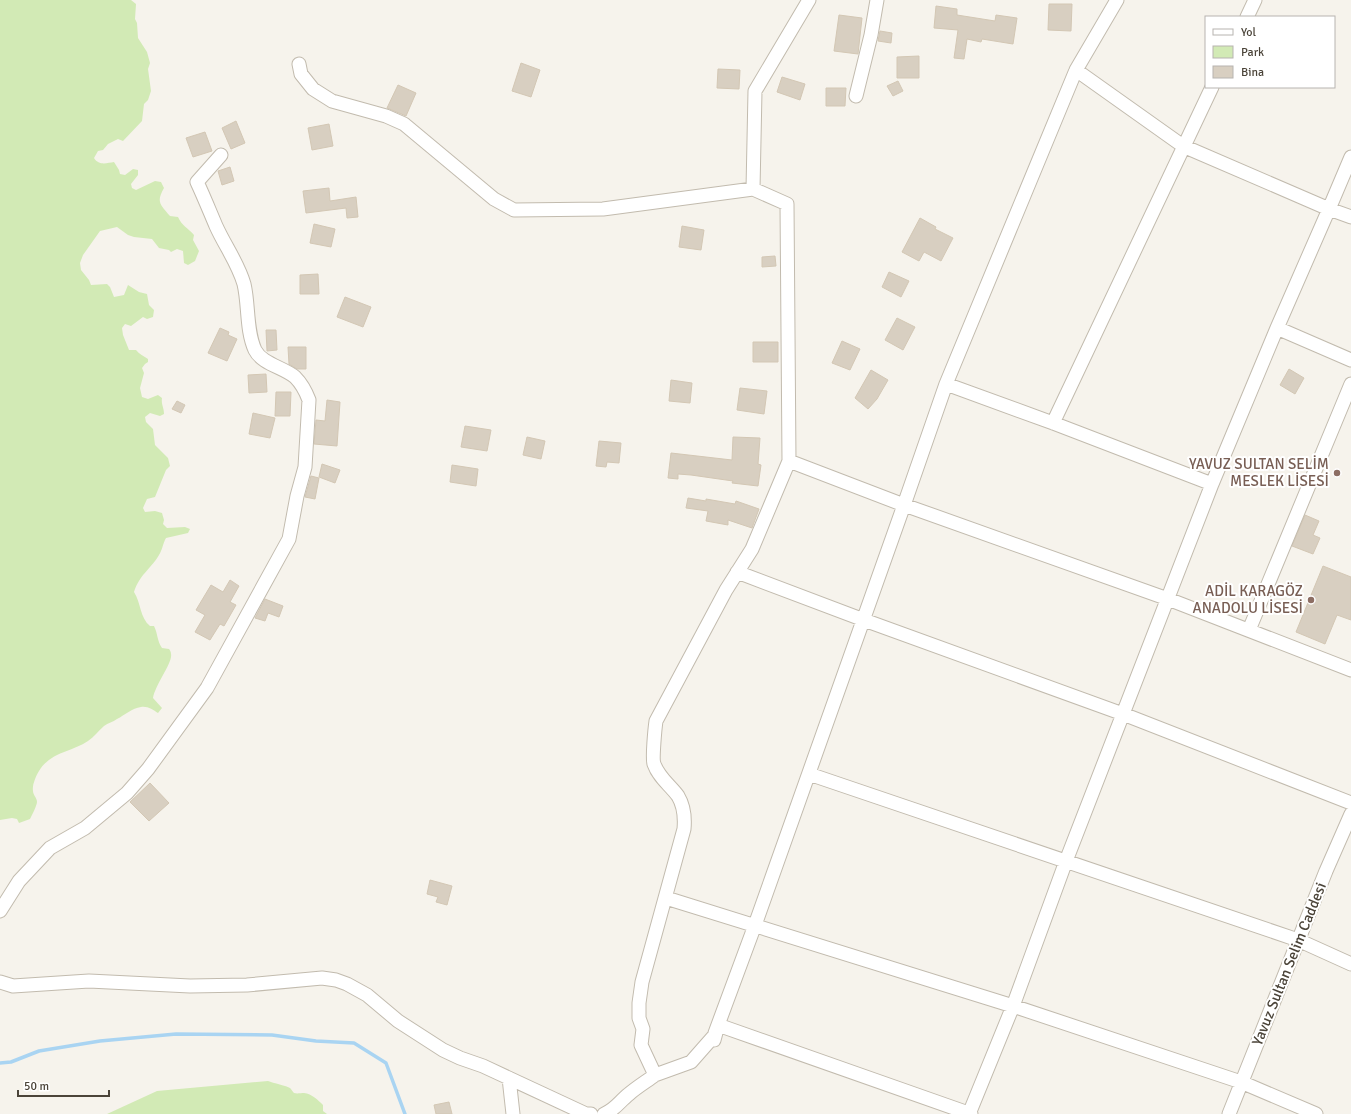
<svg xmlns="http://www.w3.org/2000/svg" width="1351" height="1114" viewBox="0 0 1351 1114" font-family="Signika,sans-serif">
<rect width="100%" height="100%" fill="#f6f3ec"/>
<!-- green -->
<path fill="#d2eab5" d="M0,0H131L136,4L135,19L137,23L138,38L147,52L150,63L148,69L151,91L148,100L144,104L142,121L123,141L118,139L108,144L103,150L98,151L94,158C99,166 107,163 114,162L119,170L120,174L125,175L133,169L138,170V175L131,184L132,188L136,190L155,181L161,182L164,188C156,202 160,204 170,216L178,217C182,226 188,228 194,235L193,240L199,251L195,261L188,265L184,263L183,251L177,249L171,252L169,250L159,248L152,239L134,237L128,235L117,227L100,231L83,255L80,263L81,270L89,280L91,285L107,284L110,287L114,297L124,295L128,285L139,292L147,294L149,305L154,310L153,317L147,319L143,317L131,326L125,324L122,328L123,335L129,350H136C139,354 144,356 148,359V362L145,364L142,368L144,373L140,388L142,397L148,399L158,395L162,398C161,405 164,407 164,414L160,416L150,413L145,417L146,422L153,429L155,445L168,458L170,466L166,470L155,497L147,499L143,508L145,512L155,511L162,513L164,520L163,524L167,528L185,527L190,529L188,533L166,538C163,543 162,551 159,555C150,570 140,574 134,592C141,603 140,618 150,626H154C158,634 157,641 162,648L169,649C170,650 171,652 171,654C173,662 155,685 153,698L162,708L158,713C153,710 148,706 141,707C132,708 125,715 117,719C113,722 108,723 104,726C98,731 94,737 88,741C72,752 50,752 39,771C36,776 32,785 33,791C33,795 37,798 37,802C37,805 32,815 30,819L19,823L17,819L12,818L0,820Z
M268,1081C273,1083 287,1086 290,1088C291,1089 293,1092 294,1093C297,1094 301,1093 304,1093C312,1094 318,1100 323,1105V1111L327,1114H107L157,1091Z"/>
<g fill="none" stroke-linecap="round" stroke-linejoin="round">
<!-- stream -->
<path stroke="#a9d4f2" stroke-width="3.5" d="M0,1063L11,1062L39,1051L100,1041L176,1034L272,1035L316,1041L354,1043L386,1063L405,1114"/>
</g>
<!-- building -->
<path fill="#d8cfc1" stroke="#d3c7b4" d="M1049,4H1072L1071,31L1048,30Z
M936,6L957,9V15L995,21L996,15L1017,18L1013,44L982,39L981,42L967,39L964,59L954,58L958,30L934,28Z
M839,15L862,18L858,54L834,51Z
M880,31L892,33L891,43L878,41Z
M919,56V78H897V57Z
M521,63L540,70L531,97L512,91Z
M718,69L740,70L739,89L717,88Z
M782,77L805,84L800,100L777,92Z
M898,81L903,91L893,96L887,86Z
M398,85L416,93L406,116L387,108Z
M826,88H846L845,106H826Z
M236,121L245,143L231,149L222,128Z
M329,124L333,146L312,150L308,128Z
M205,132L212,151L193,157L186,138Z
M230,167L234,181L222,185L218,171Z
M329,188L330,201L356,197L358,217L347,218L346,208L306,213L303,191Z
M920,218L936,227L935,229L953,238L941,261L924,252L919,261L902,252Z
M314,224L335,229L331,247L310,243Z
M682,226L704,230L701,250L679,247Z
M775,256L776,266L762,267V257Z
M889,272L909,281L901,297L882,287Z
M318,274L319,294H300V275Z
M345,297L371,307L363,327L337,317Z
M897,318L915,327L903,350L885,340Z
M220,328L229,332L228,335L237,339L227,361L208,353Z
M266,330H276L277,350L267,351Z
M842,341L860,349L850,370L832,363Z
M753,342H778V362H753Z
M288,347H306V369H297L289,364Z
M1289,369L1304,378L1295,394L1280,385Z
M871,370L888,380L877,399L868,409L855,398Z
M266,374L267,392L249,393L248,375Z
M671,380L692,383L690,403L669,401Z
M740,388L767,391L764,414L737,410Z
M276,392H291L290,416H275Z
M327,400L340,402L337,446L314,444L316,420L325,421Z
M177,401L185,405L181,413L172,409Z
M253,413L275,418L270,438L249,434Z
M465,426L491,430L487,451L461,447Z
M527,437L545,441L541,459L523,455Z
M733,437L760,438L758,464L761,465L758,486L732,483L733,481L691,475L678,474V479L668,478L671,453L732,460Z
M599,441L621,443L619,463L607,462L606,467L596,466Z
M322,464L340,470L335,483L319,477Z
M452,465L478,469L476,486L450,482Z
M311,476L319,478L315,499L305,497Z
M688,498L706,501V499L735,504L736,501L759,509L752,528L728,520V525L706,521L708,511L686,508Z
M1305,515L1319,521L1313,535L1320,538L1313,554L1292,546Z
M1323,566L1351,577V620L1337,615L1325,644L1296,632Z
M230,580L239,586L230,602L236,605L224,626L220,624L210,640L195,632L205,615L196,610L211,585L223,592Z
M265,599L283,606L279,617L268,613L265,621L255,618Z
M150,783L169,803L149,821L130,802Z
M430,880L452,886L447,905L436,902L438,897L427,894Z
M449,1102L452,1114H436L434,1105Z"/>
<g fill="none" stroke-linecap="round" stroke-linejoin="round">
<defs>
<path id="street" d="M1247,17L1255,0
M299,64L301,74L313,89L332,101L386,116L404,124L494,199L514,210L603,209L753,189L787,204L789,461L752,549L726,590L656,721C655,728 652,759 654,764C659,778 670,785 678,796C684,806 685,818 684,829L642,982L639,1003V1018L643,1029L641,1045L655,1075L691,1062L713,1037L714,1040L718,1025L971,1114
M1076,70L1183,146L1329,209L1351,157
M856,96L871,35L877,0
M753,189L755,91L809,0
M1277,328L1351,360
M946,384L1053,423L1212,484L1277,328L1329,209L1351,217
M1053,423L1212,87
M789,461L904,505L1168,599L1351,670
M737,572L864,620L1123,714L1351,803
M1249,630L1351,384
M809,774L1298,940L1351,964
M666,898L1013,1006L1241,1082L1316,1114
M0,911L19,881L50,848L85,828L127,793L148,769L207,688L289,539L297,496L305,467L309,400C306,392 301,383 295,377C283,367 262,364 255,350C246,330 249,305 244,284C238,263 225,246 216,226C210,212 204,197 197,182L221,155
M0,982L13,986L89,981L190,986L247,985L322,978L336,980L347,984L367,995L398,1021L443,1050L460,1058L483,1066L586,1114H591
M715,1033L755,925L904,505L946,384L1076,70L1117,0
M509,1078L513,1114
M604,1114C615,1110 620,1101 629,1094C637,1087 647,1081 655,1075
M969,1114L1013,1006L1066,861L1212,484
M1229,1114L1326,871L1351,814"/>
</defs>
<!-- street casing -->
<use href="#street" stroke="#c2bbae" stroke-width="15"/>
<!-- street -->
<use href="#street" stroke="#fff" stroke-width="13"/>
</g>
<!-- markers -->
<g fill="#8d6e63" stroke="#fff" stroke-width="1.5">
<circle cx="1337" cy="473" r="4"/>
<circle cx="1311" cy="600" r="4"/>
</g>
<g text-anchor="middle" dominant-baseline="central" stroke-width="4" stroke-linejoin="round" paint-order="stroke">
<!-- education labels -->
<g font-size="15" fill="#785e54" stroke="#fff" text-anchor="end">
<text x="1329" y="464">YAVUZ SULTAN SELİM<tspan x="1329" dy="17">MESLEK LİSESİ</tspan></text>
<text x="1303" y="591">ADİL KARAGÖZ<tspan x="1303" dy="17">ANADOLU LİSESİ</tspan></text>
</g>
<!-- street labels -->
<g font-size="15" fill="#4b4439" stroke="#fff">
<text transform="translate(1289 964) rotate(-68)">Yavuz Sultan Selim Caddesi</text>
</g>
</g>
<!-- legend -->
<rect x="1205" y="16" width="130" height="72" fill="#ffffff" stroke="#b7b4b0"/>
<rect x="1213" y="29" width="20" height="6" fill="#ffffff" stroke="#b7b4b0"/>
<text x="1241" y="36" font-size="12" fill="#4b4439">Yol</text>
<rect x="1213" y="46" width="20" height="12" fill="#d2eab5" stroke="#b7b4b0"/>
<text x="1241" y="56" font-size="12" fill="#4b4439">Park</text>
<rect x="1213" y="66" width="20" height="12" fill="#d8cfc1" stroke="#b7b4b0"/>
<text x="1241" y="76" font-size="12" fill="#4b4439">Bina</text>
<!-- scale -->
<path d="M18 1090v6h91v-6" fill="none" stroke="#4b4439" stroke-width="2"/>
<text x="24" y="1090" font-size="12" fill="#4b4439" stroke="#ffffff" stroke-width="3" paint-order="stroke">50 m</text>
</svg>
